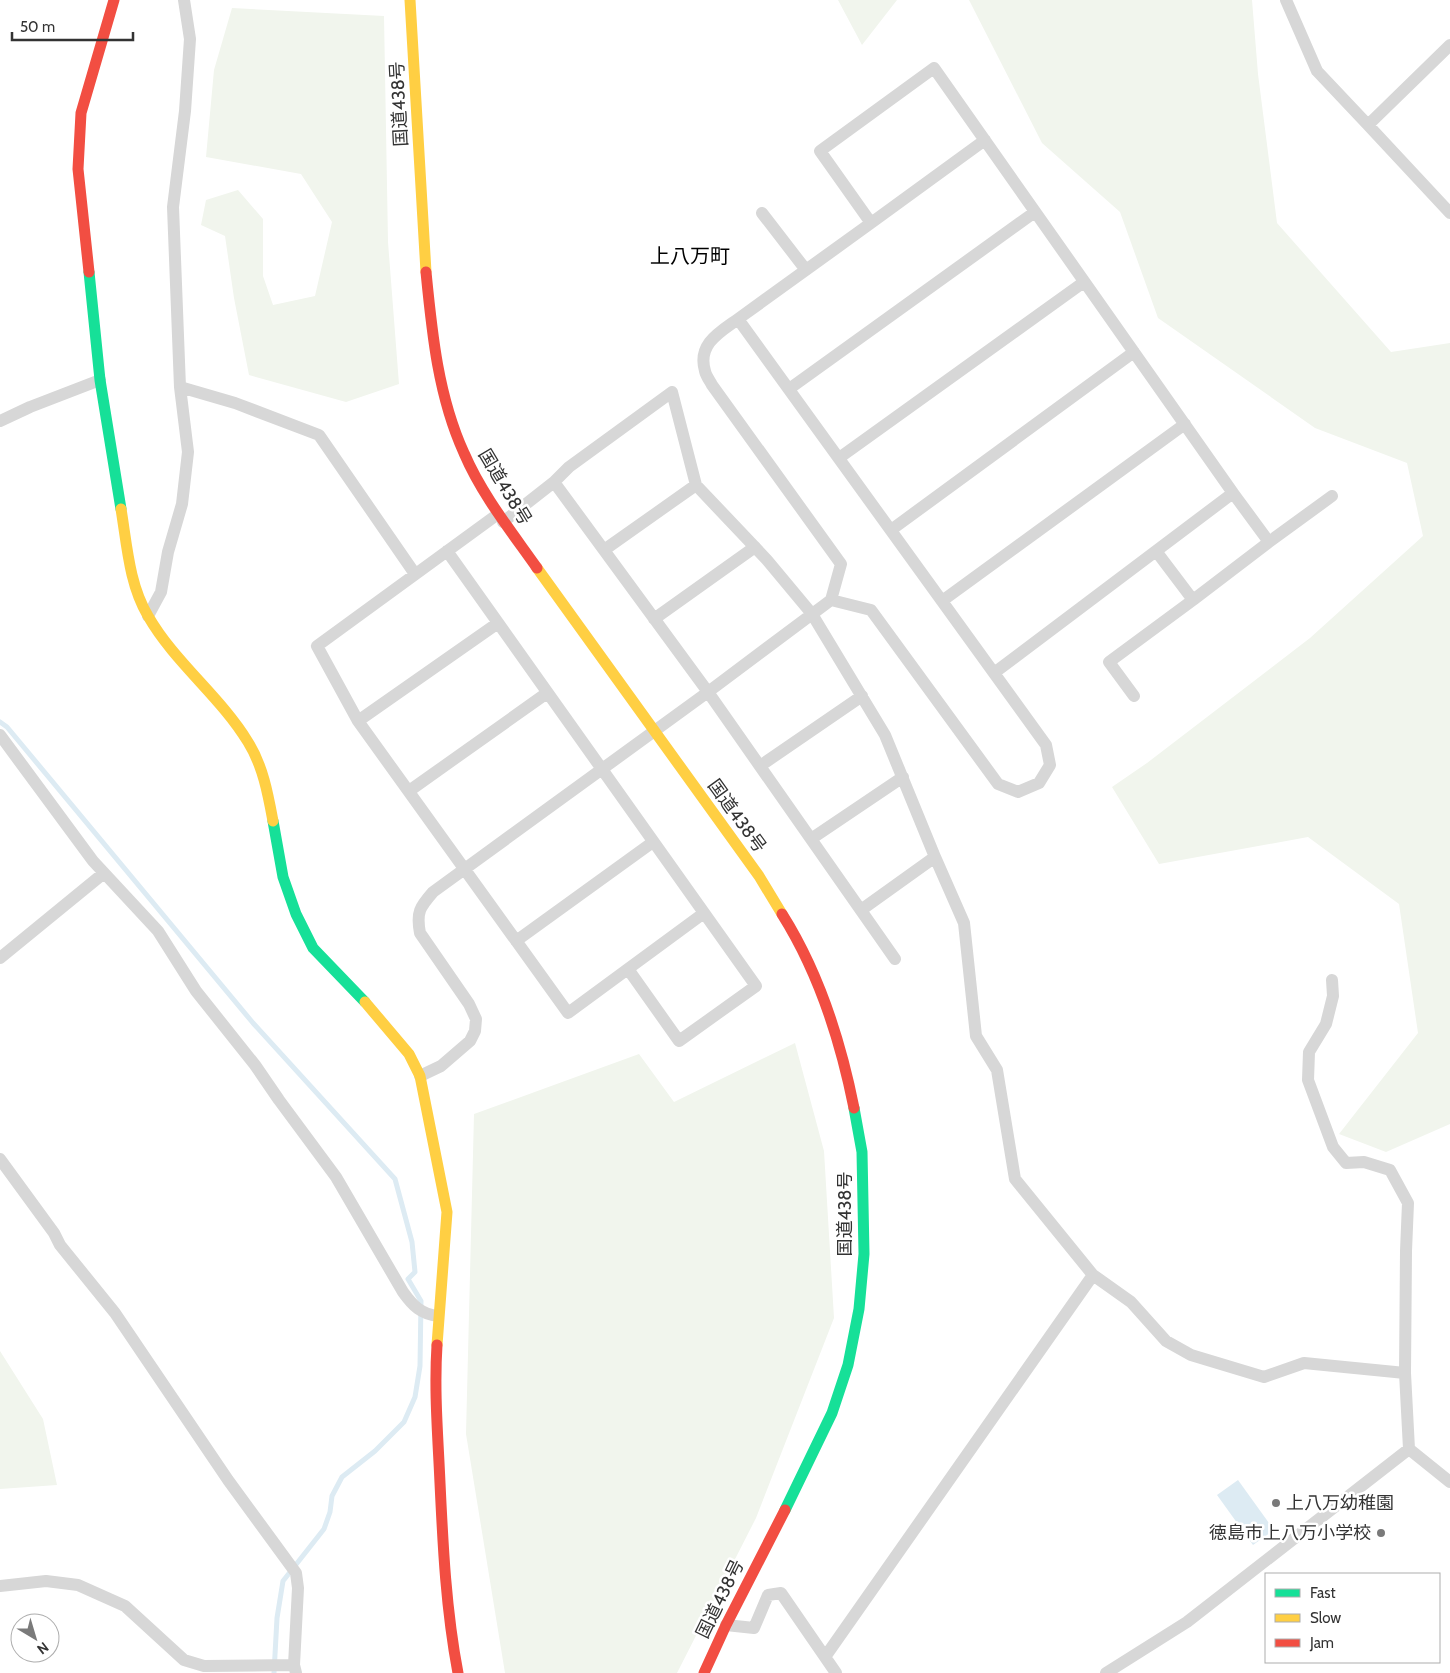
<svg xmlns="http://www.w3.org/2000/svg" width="1450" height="1673" viewBox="0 0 1450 1673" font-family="Cabin,'Noto Sans JP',sans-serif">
<rect width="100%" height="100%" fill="#fff"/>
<!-- green -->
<path fill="#f1f5ed" d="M838,0H897L862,45Z
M969,0H1252L1258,74L1277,223L1391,352L1450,343V1124L1386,1152L1339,1134L1418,1033L1399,904L1308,837L1159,864L1112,787L1147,763L1310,638L1423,536L1407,463L1315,428L1158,318L1120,212L1042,143Z
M232,8L384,16L388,242L399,384L346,402L249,375L234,298L225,236L201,225L206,200L238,190L263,219V276L273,305L315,296L332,222L301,174L206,157L214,70Z
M795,1043L824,1151L834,1318L756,1518L677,1673H505L466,1434L474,1114L639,1054L674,1102Z
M0,1351L43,1419L57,1485L0,1489Z"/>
<!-- water -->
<path fill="#ddebf3" d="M1238,1480L1274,1530L1253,1545L1217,1495Z"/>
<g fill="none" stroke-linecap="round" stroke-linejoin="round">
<!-- stream -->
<path stroke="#ddebf3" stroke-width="5" d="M0,722L7,727L253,1023L395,1179L412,1242L415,1272L408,1279L421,1301L420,1366L415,1397L404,1422L375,1451L342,1477L332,1496L330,1512L324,1529L283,1581L277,1618L274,1673"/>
<!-- street -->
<path stroke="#d7d7d7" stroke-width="12" d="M1286,0L1317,71L1368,125L1450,45
M1368,125L1450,213
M762,213L806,270
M871,223L985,140
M738,319L871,223L820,151L934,68L1233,493L994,673
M180,387L235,403L319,435L415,574
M789,389L1035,212
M0,421L30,407L100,380
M839,458L1084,282
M554,482L708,692L895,959
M498,514L317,646L358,721L568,1013L704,913
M503,522L554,482L569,467L672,392L696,485L767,560L812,614L885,735L935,857L861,910
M891,530L1134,352
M1269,542L1332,496
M604,550L696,485
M447,551L756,986L679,1041L628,969
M1156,551L1193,600L1269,542L1233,493
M942,601L1185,424
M148,616L161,592L168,552L182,504L188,452L180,387L173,207L185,111L190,39L184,0
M654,619L755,547
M1134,696L1109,662L1193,600
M358,721L498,623
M0,735L93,861L158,931L196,991L255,1065L279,1100L336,1177L403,1292C413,1306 421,1314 438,1316
M760,766L862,696
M409,791L547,693
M811,839L903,777
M516,941L653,842
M0,958L104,873
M1332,980L1333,996L1326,1024L1309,1052L1308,1080L1333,1147L1346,1163L1364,1162L1390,1170L1408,1203L1406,1251L1405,1373
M420,1076L441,1066L470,1041L475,1031L476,1019L469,1004L420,933C416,912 420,907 433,892L708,692L831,600L871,610L998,784L1018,792L1039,783L1050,765L1046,745L738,319C720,332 697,344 705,371C706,376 710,381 712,385L841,564L831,600
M0,1159L54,1233L60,1245L115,1313L228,1480L296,1573L298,1588L294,1665L296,1673
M1093,1275L1131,1302L1166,1341L1191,1355L1264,1377L1304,1363L1405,1373L1409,1449
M0,1586L46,1581L78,1585L125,1606L184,1660L204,1666L294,1665
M726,1625L754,1628L768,1595L781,1593L836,1673
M825,1657L1093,1275L1015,1179L997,1070L976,1036L964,923L935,857
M1106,1673L1187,1622L1409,1449L1450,1482"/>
<!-- fast -->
<path stroke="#16e098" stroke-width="11" d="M89,272L100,380L121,509
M273,821L283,877L296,914L313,948L365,1002
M785,1510L832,1413L848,1365L859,1309L864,1254L862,1152L854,1108"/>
<!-- slow -->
<path stroke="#ffcf43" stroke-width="11" d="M410,0L426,272
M121,509C127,545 129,584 148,616C175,663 220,696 248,742C263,766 268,794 273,821
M537,568L759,876L782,914
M365,1002L409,1054L420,1076L447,1212L437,1345"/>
<!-- jam -->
<path stroke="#f24e42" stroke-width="11" d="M89,272L78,169L81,113L114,0
M426,272C432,333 438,396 464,453C482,495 511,531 537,568
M782,914C818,971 841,1043 854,1108
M437,1345C434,1391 438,1437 440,1483C443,1547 446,1610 458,1673
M704,1673L726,1625L785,1510"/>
</g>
<!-- markers -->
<g fill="#7a7a7a" stroke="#fff" stroke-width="2">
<circle cx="1276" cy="1503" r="5"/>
<circle cx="1381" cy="1533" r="5"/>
</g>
<g text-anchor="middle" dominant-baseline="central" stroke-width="5" stroke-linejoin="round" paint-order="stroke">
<!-- street labels -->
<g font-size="18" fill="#333" stroke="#fff">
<text transform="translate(399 104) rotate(-93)">国道438号</text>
<text transform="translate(505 487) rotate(59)">国道438号</text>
<text transform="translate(737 816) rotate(54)">国道438号</text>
<text transform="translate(845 1214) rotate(-90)">国道438号</text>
<text transform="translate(720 1599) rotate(-64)">国道438号</text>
</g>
<!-- poi labels -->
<g font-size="18" fill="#333" stroke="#fff" text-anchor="start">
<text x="1286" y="1503">上八万幼稚園</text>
<text x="1371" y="1533" text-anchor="end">徳島市上八万小学校</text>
</g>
<!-- quarter labels -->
<g font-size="20" fill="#000" stroke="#fff">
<text x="690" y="256">上八万町</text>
</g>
</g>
<!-- legend -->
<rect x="1265" y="1573" width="175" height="90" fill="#ffffff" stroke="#adadad"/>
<rect x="1275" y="1589" width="25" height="8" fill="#16e098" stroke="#adadad"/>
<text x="1310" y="1598" font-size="15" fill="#333333">Fast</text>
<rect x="1275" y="1614" width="25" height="8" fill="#ffcf43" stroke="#adadad"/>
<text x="1310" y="1623" font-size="15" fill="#333333">Slow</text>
<rect x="1275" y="1639" width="25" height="8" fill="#f24e42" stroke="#adadad"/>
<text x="1310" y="1648" font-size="15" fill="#333333">Jam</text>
<!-- north arrow -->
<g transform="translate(35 1638) rotate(142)"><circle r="24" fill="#ffffff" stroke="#adadad"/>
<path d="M0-4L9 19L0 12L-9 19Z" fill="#7a7a7a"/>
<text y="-8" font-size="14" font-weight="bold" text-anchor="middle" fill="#333333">N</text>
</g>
<!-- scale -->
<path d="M12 32v8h121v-8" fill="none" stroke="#333333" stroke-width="2.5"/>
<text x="20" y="32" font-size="15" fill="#333333" stroke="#ffffff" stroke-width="4" paint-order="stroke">50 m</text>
</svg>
